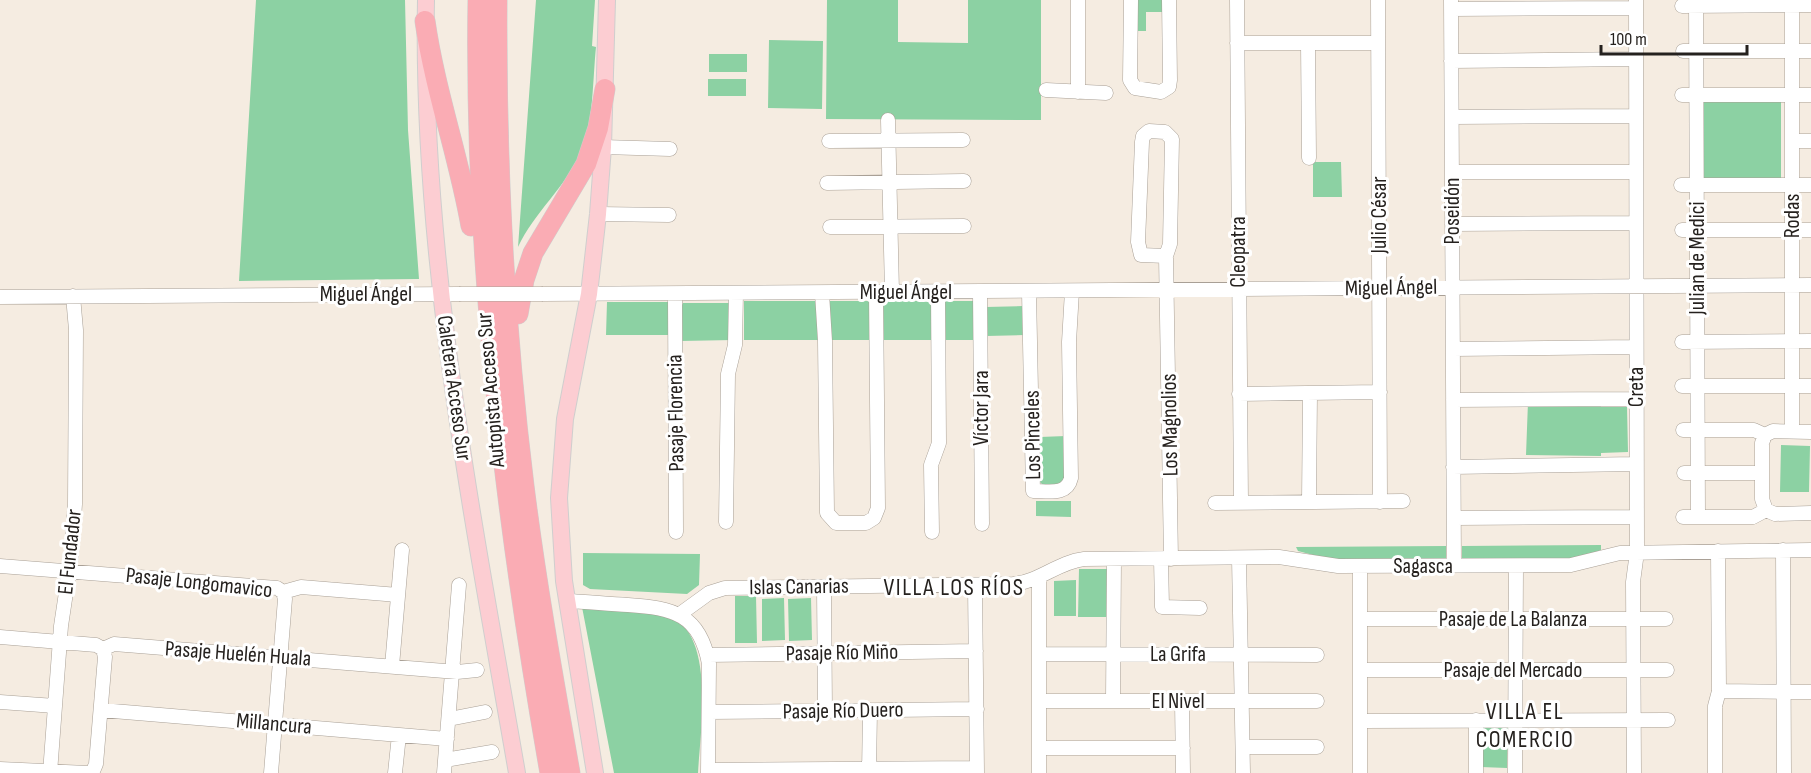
<svg xmlns="http://www.w3.org/2000/svg" width="1811" height="773" viewBox="0 0 1811 773" font-family="'Sofia Sans Condensed',sans-serif">
<rect width="100%" height="100%" fill="#f5ece1"/>
<!-- green -->
<path fill="#8cd1a3" d="M256,0H405L408,130L419,279L239,281Z
M536,0H595L592,46L596,47C593,74 593,129 582,152C565,187 534,213 518,247Z
M827,0H898V42L968,43V0H1041V120L826,119Z
M1133,0H1165V12H1146V31H1133Z
M769,40L823,41L822,109L768,108Z
M709,54H747V72H709Z
M708,79H746V96H708Z
M1701,99H1781V182L1701,183Z
M1313,162H1341L1342,197H1313Z
M744,301H976V340H744Z
M607,302H669L670,335H606Z
M683,303H733V340L680,341V309Z
M1023,306L1024,335L986,336V307Z
M1528,402L1600,403L1601,407H1627L1628,452L1601,453V456L1526,455Z
M1066,436V484L1045,487L1040,482V437Z
M1781,445L1810,446L1809,492H1780Z
M1036,501H1071V517L1036,516Z
M1601,545V550L1580,559L1462,560V546Z
M1446,546V560H1332L1298,551L1296,547Z
M583,553L700,554L699,585L687,594L590,589L583,585Z
M1079,569H1108L1107,617H1078Z
M1076,580V616H1054V581Z
M735,596H756L757,643H735Z
M784,598L785,640L762,641V599Z
M811,598L812,640L789,641L788,599Z
M582,607L670,616C716,636 700,732 698,773H614Z
M1481,726H1508L1507,768L1481,767Z"/>
<g fill="none" stroke-linecap="round" stroke-linejoin="round">
<defs>
<path id="minor" d="M1131,0L1130,80L1135,88L1161,92L1169,87L1170,80L1169,0
M1237,0L1241,503
M1378,0L1380,502
M1451,0L1454,566
M1696,0L1698,517
M1792,0V432
M1682,6L1811,5
M1451,9L1636,8
M1237,43H1378
M1308,43L1309,158
M1683,51H1811
M1451,61L1636,59
M1046,90L1106,93
M1078,92V0
M1682,95H1811
M1452,117L1636,116
M888,120L892,292
M1149,131L1165,132L1172,139L1170,244L1166,256L1141,255L1138,242L1142,142L1143,136Z
M829,141L963,140
M1792,141H1811
M603,147L670,149
M1452,172H1636
M827,183L964,181
M1681,185H1811
M598,214L669,215
M1452,224L1636,223
M830,227L964,226
M1682,230H1811
M1166,256L1171,559
M980,292L982,524
M1029,292L1033,491C1048,491 1067,496 1071,478L1069,342L1072,291
M822,293L825,341L827,513L836,523H866L874,518L878,508L876,293
M543,294L1811,285
M675,294L676,532
M0,297L459,294
M1682,342L1811,341
M1453,349L1636,347
M1682,386H1811
M1239,394L1380,392
M1453,400L1636,399
M1683,430H1754L1765,435L1773,431L1811,432
M1765,435L1762,443V499L1766,510
M1453,467L1636,464
M1684,473H1762
M1309,502L1310,393
M1215,503L1403,501
M1766,510L1775,514L1811,513
M1683,517H1753L1766,510
M1454,518L1637,517
M726,522L728,374L735,345L736,293
M932,532L931,465L939,443L938,292
M1783,550L1784,773
M1239,558L1243,773
M1161,559L1162,607L1200,608
M0,566L277,588L283,592L301,587L398,595
M1360,566V773
M1039,577V773
M975,585L977,773
M824,587L825,711
M567,601C588,602 608,604 628,605C673,608 700,614 709,664L708,773
M680,614L709,593L725,588L1013,584C1039,582 1058,562 1084,559L1279,557L1338,566L1571,565L1620,553L1811,550
M1360,619H1666
M0,637L96,645L103,649
M103,649L114,644L457,672L477,670
M1039,654L1317,655
M708,655L976,651
M392,666L402,550
M1360,670H1667
M1719,691L1811,692
M1039,701H1317
M1113,701L1114,559
M1182,701L1183,773
M0,702L55,706
M101,710L447,739
M709,712L977,709
M449,719L485,712
M1360,721L1668,720
M1243,747H1317
M1039,748H1183
M445,760L492,752
M0,769L87,773
M708,770L977,768
M93,771L96,764L105,657L103,649
M50,773L61,626L71,559L75,504L76,330L73,296
M271,773L285,599L283,592
M395,773L399,735
M444,773L459,585
M869,773L870,710
M1476,773V720
M1515,773L1516,566
M1634,773L1633,582L1637,552L1636,0
M1715,773V706L1719,691L1718,551"/>
<path id="major" d="M426,0C421,260 473,518 517,773
M595,773L564,581L559,498L565,419L589,294L598,214L603,147L607,0"/>
<path id="highway" d="M478,0C474,260 505,517 550,773
M497,0C496,162 504,325 524,486C536,582 553,677 570,773
M425,21C435,91 459,157 471,226
M518,314L524,280L533,253L586,164L598,128L605,89"/>
</defs>
<!-- minor casing -->
<use href="#minor" stroke="#a9a096" stroke-width="15"/>
<!-- major casing -->
<use href="#major" stroke="#cfcece" stroke-width="18"/>
<!-- highway casing -->
<use href="#highway" stroke="#cfcece" stroke-width="21"/>
<!-- minor -->
<use href="#minor" stroke="#fff" stroke-width="14"/>
<!-- major -->
<use href="#major" stroke="#fccdd2" stroke-width="16"/>
<!-- highway -->
<use href="#highway" stroke="#faacb4" stroke-width="20"/>
<defs>
<path id="minor-bridge" d="M459,294H543"/>
</defs>
<!-- minor-bridge casing -->
<use href="#minor-bridge" stroke="#a9a096" stroke-width="15" stroke-linecap="butt"/>
<!-- minor-bridge -->
<use href="#minor-bridge" stroke="#fff" stroke-width="14"/>
</g>
<g text-anchor="middle" dominant-baseline="central" stroke-width="6" stroke-linejoin="round" paint-order="stroke">
<!-- street labels -->
<g font-size="22" fill="#25211e" stroke="#fff">
<text transform="translate(1452 211) rotate(-90)">Poseidón</text>
<text transform="translate(1379 215) rotate(-90)">Julio César</text>
<text transform="translate(1792 216) rotate(-90)">Rodas</text>
<text transform="translate(1238 252) rotate(-90)">Cleopatra</text>
<text transform="translate(1697 258) rotate(-90)">Julian de Medici</text>
<text transform="translate(1391 288) rotate(-1)">Miguel Ángel</text>
<text x="906" y="292">Miguel Ángel</text>
<text x="366" y="294">Miguel Ángel</text>
<text transform="translate(1636 387) rotate(-90)">Creta</text>
<text transform="translate(454 388) rotate(82)">Caletera Acceso Sur</text>
<text transform="translate(491 390) rotate(-95)">Autopista Acceso Sur</text>
<text transform="translate(981 408) rotate(-90)">Víctor Jara</text>
<text transform="translate(676 413) rotate(-91)">Pasaje Florencia</text>
<text transform="translate(1170 425) rotate(-91)">Los Magnolios</text>
<text transform="translate(1033 435) rotate(-91)">Los Pinceles</text>
<text transform="translate(70 552) rotate(-84)">El Fundador</text>
<text x="1423" y="566">Sagasca</text>
<text transform="translate(199 583) rotate(6)">Pasaje Longomavico</text>
<text transform="translate(799 587) rotate(-1)">Islas Canarias</text>
<text x="1513" y="619">Pasaje de La Balanza</text>
<text transform="translate(842 653) rotate(-1)">Pasaje Río Miño</text>
<text transform="translate(238 654) rotate(4)">Pasaje Huelén Huala</text>
<text x="1178" y="654">La Grifa</text>
<text x="1513" y="670">Pasaje del Mercado</text>
<text x="1178" y="701">El Nivel</text>
<text transform="translate(843 711) rotate(-1)">Pasaje Río Duero</text>
<text transform="translate(274 724) rotate(5)">Millancura</text>
</g>
<!-- neighbourhood labels -->
<g font-size="24" letter-spacing="1.5" fill="#25211e" stroke="#fff">
<text x="954" y="587">VILLA LOS RÍOS</text>
<text x="1525" y="711">VILLA EL<tspan x="1525" dy="28">COMERCIO</tspan></text>
</g>
</g>
<!-- scale -->
<path d="M1601 45v9h146v-9" fill="none" stroke="#25211e" stroke-width="3"/>
<text x="1610" y="45" font-size="18" fill="#25211e" stroke="#ffffff" stroke-width="4.5" paint-order="stroke">100 m</text>
</svg>
